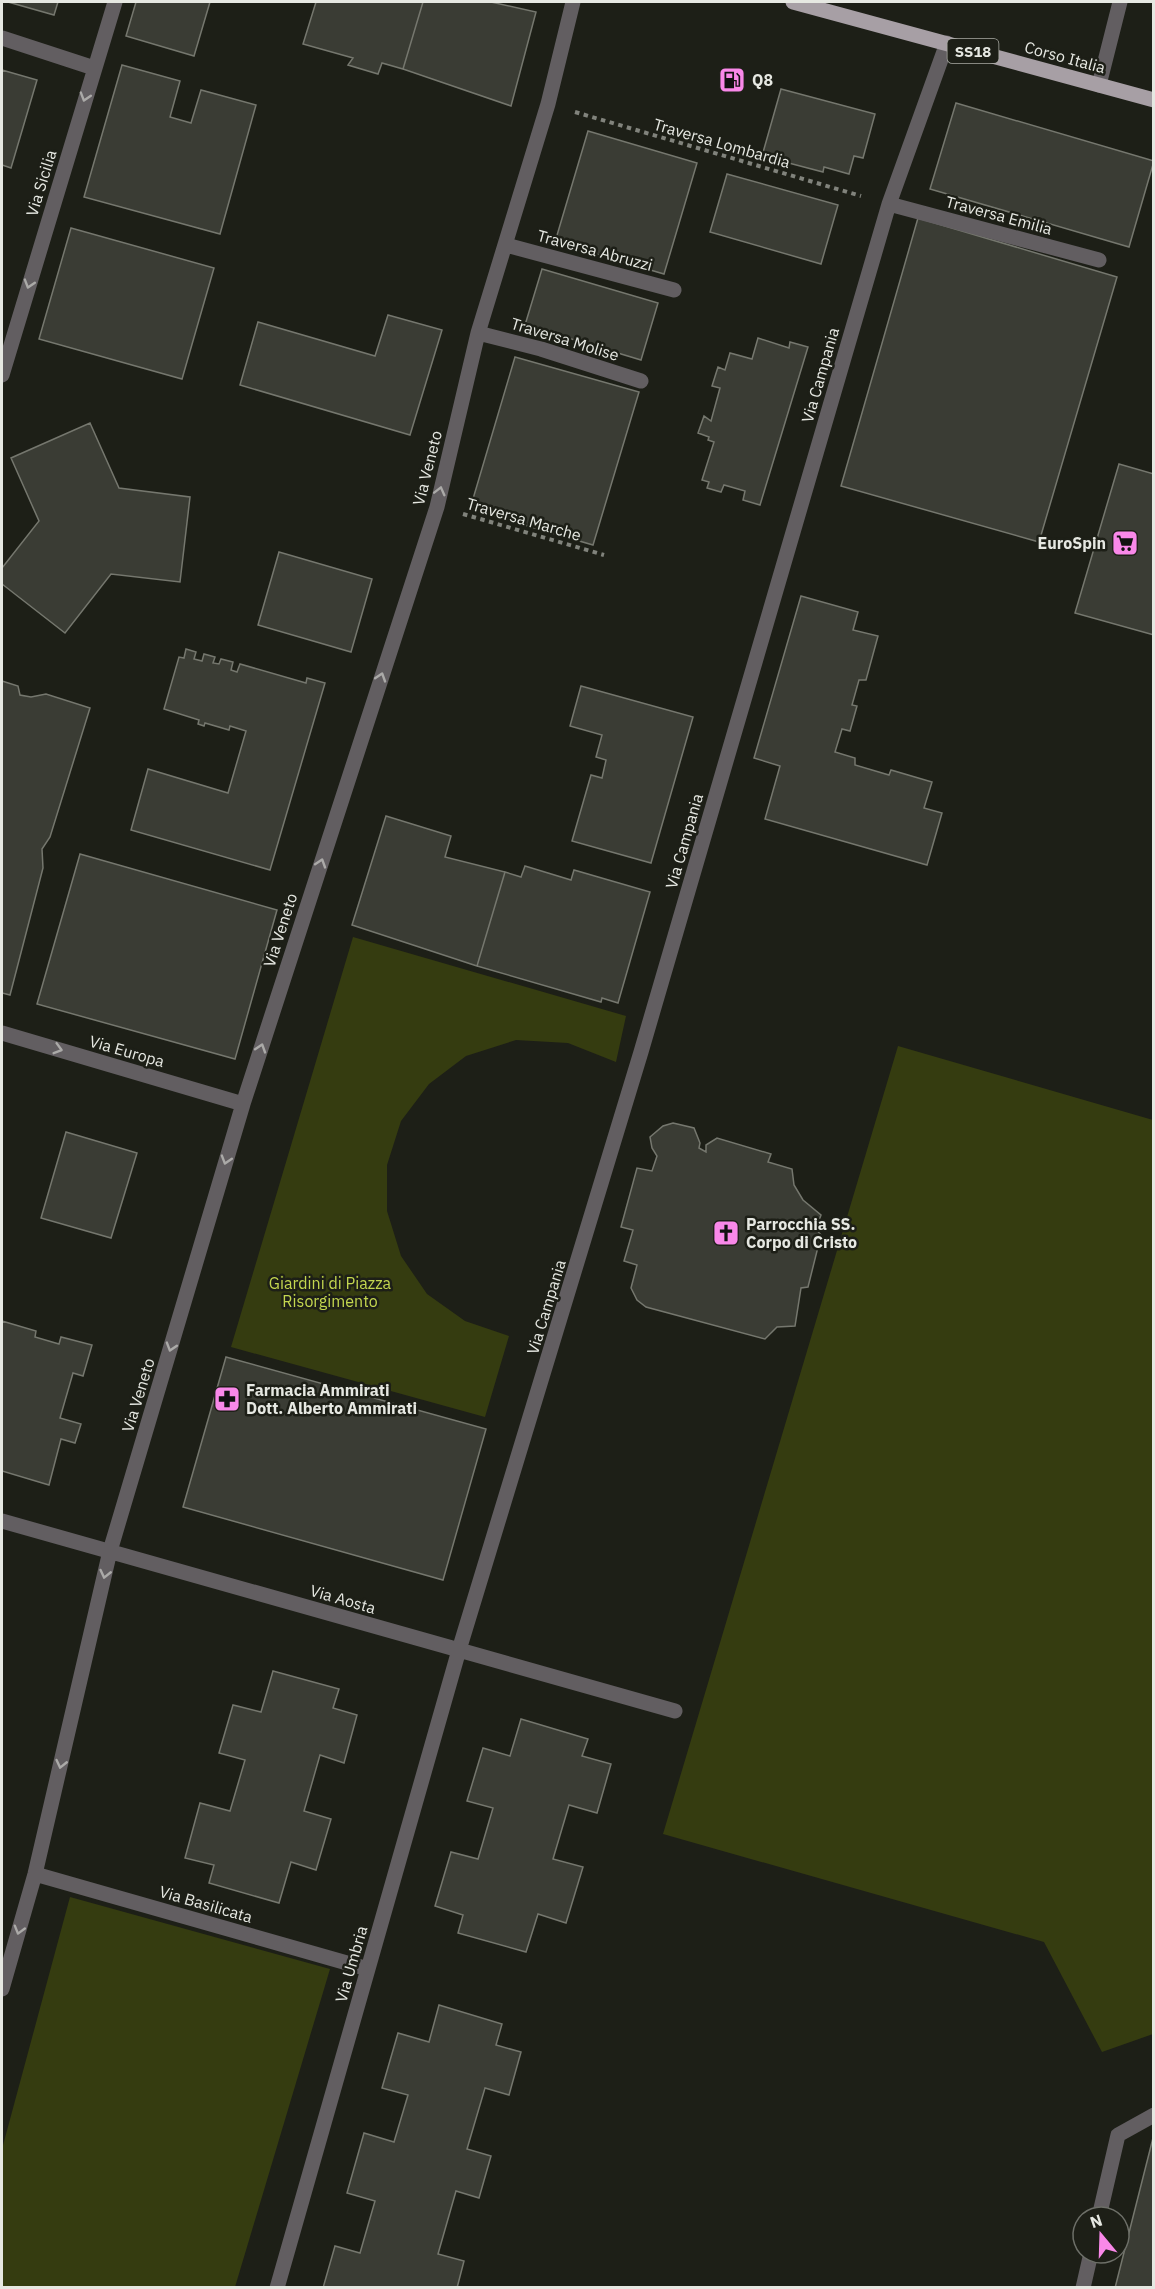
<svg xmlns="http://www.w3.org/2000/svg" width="1155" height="2289" viewBox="0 0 1155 2289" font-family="'IBM Plex Sans',sans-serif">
<rect width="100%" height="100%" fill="#1d1f17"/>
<!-- green -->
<path fill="#353c10" d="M353,937L626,1016L616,1062L568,1043L516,1040L466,1056L429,1084L401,1121L387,1165V1211L401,1256L427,1294L465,1321L509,1336L485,1417L231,1347Z
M898,1046L1153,1120V2034L1102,2052L1044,1942L663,1834Z
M70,1897L330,1969L235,2287H2V2149Z"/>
<!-- building -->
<path fill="#3a3c34" stroke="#75776e" stroke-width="1.5" d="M8,2H58L54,15Z
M136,2H210L194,56L126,36Z
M316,2H423L403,69L382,63L378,74L348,65L353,58L303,44Z
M423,2H491L536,12L511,106L403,69Z
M122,65L180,81L170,117L191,123L201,90L256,105L220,234L84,197Z
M2,70L37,80L11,168L2,165Z
M781,89L875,114L863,158L854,156L849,174L824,167L823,172L762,156Z
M956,103L1154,161L1129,247L930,189Z
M588,131L697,163L664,274L555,242Z
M727,174L838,205L821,264L710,232Z
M918,218L1117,277L1039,542L841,486Z
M71,228L214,268L182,379L39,339Z
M542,269L658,303L641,360L525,325Z
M388,315L442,330L410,435L240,385L258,322L375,356Z
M758,338L789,348L790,342L808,347L760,505L743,500L745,491L724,485L721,492L707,488L709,482L702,480L714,442L708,440L709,437L698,433L704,416L711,421L720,388L712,386L718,367L725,370L730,353L752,359Z
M515,357L639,392L593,545L470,509Z
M90,423L119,488L190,497L180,582L111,574L65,633L2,584V568L39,521L11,458Z
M1119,464L1154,474V635L1075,613Z
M279,552L372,579L351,652L258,625Z
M801,596L858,612L853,630L878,636L866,680H859L852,705L857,706L850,731L842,729L835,752L855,758V765L889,775L891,770L932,782L924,808L942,813L927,865L765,819L780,766L754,758Z
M186,649L196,652L194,659L202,661L204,654L215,657L213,663L219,664L221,659L233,662L231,670L237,672L240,664L306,683L307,678L325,683L270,870L131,830L148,769L228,793L246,731L230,726L229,730L205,723L204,726L198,724L199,720L164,709L179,657L184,658Z
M2,681L18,686L20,695L31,697L46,694L90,708L50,837L42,849L43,868L10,995L2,993Z
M581,686L693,717L651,863L572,841L591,775L602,778L606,760L596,757L602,735L570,726Z
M386,816L451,836L445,857L505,872L477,966L352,925Z
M80,854L277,910L235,1059L37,1004Z
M525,866L571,880L574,870L650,892L618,1003L602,998L601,1002L477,966L505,872L521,877Z
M673,1123L694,1128L700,1143L699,1148L706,1152V1145L717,1138L771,1154L768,1162L792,1169L794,1185L803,1200L821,1215L816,1229L821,1235L808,1287L801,1288L795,1326L777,1327L765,1339L646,1307L637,1300L631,1288L637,1265L624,1261L633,1230L621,1227L637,1168L652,1171L657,1156L652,1148L650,1137L663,1126Z
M66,1132L137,1153L111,1238L41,1218Z
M2,1321L36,1331L35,1337L59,1344L61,1337L92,1345L83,1376L73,1373L60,1418L81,1424L75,1443L61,1439L49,1485L2,1471Z
M226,1357L486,1429L443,1580L183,1507Z
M273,1671L339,1689L333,1708L357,1715L344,1763L320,1755L304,1811L331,1819L316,1870L291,1862L279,1903L209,1883L214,1865L185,1858L200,1803L230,1811L245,1760L219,1753L233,1705L261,1712Z
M521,1719L588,1739L582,1756L611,1764L597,1813L569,1805L553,1859L583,1867L566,1923L538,1914L526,1952L458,1933L463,1915L435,1906L451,1852L478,1859L493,1808L467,1801L483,1748L510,1756Z
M439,2005L502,2024L496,2045L521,2052L509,2095L485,2088L467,2149L491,2156L479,2198L456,2191L438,2254L464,2261L457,2288H323L335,2246L360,2253L375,2201L347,2193L364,2133L394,2142L408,2095L382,2088L398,2033L429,2042Z
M1154,2134V2288H1115Z"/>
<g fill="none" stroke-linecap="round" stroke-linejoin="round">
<!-- path -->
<path stroke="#81837c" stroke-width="4" stroke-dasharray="4.5 4.5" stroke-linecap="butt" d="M575,112L861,196
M463,514L604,555"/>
<!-- minor -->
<path stroke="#625e61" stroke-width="15" d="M2,38L94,68
M1099,85L1120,2
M889,204L1099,260
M506,245L674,290
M478,333L541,349L641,381
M2,375L115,2
M2,1033L243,1104
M2,1521L675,1711
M35,1874L368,1969
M2,1989L35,1874L110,1551L243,1104L437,507L478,333L548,104L573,2
M1099,2217L1118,2135L1154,2115
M277,2288L459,1650L641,1052L889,204L947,43
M1083,2288L1091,2253"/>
<!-- major -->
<path stroke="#a79fa5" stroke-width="15" d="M793,2L1154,100"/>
</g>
<!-- one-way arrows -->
<defs><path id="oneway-chevron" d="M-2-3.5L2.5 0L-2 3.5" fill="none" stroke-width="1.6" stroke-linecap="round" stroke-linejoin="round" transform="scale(1.5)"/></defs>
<g stroke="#abaaa8">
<use href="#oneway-chevron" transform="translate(85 97) rotate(107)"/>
<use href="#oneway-chevron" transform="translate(29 284) rotate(107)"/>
<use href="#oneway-chevron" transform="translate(440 491) rotate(-76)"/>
<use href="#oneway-chevron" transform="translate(381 677) rotate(-72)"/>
<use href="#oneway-chevron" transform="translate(321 863) rotate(-72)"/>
<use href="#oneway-chevron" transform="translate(261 1048) rotate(-72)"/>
<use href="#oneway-chevron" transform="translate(58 1049) rotate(16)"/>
<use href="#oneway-chevron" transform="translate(226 1160) rotate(107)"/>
<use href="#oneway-chevron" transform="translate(171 1347) rotate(107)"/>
<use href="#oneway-chevron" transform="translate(105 1574) rotate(103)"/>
<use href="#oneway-chevron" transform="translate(61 1764) rotate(103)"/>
<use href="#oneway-chevron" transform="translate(19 1930) rotate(106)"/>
</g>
<!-- icons -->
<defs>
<symbol id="fuel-square" viewBox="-11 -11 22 22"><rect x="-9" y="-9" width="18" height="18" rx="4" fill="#f988e9" stroke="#1d1f17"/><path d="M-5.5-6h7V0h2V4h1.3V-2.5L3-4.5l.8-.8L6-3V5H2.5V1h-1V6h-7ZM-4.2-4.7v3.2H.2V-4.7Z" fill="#111"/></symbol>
<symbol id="supermarket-square" viewBox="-11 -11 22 22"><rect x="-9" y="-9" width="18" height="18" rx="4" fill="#f988e9" stroke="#1d1f17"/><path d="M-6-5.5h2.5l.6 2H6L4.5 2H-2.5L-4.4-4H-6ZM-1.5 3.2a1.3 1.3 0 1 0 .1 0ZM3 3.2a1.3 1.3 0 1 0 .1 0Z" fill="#111"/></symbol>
<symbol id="church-square" viewBox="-11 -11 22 22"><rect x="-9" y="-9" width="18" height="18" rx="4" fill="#f988e9" stroke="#1d1f17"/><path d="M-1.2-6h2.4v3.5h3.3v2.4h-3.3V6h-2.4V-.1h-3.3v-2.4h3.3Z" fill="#111"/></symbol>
<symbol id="pharmacy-square" viewBox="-11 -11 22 22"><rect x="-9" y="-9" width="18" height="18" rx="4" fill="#f988e9" stroke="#1d1f17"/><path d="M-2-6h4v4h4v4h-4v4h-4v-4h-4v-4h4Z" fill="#111"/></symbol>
</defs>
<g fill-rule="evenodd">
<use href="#fuel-square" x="717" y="65" width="30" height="30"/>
<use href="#supermarket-square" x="1110" y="528" width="30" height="30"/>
<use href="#church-square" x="711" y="1218" width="30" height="30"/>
<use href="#pharmacy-square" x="212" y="1384" width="30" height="30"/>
</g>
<g text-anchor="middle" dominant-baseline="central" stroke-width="5" stroke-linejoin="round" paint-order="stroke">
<!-- shield labels -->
<rect fill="#1d1f17" stroke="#aaaca5" stroke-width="1.5" x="947.5" y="39" width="51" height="24" rx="4.5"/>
<g font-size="15" font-weight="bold" fill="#e6e8e2">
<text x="973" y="51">SS18</text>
</g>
<!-- street labels -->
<g font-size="16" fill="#e6e8e2" stroke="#1d1f17">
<text transform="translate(1065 57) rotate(15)">Corso Italia</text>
<text transform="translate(722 143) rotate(16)">Traversa Lombardia</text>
<text transform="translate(41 183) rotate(-73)">Via Sicilia</text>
<text transform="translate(999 215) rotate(15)">Traversa Emilia</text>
<text transform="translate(595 250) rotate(15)">Traversa Abruzzi</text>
<text transform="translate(565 339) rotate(17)">Traversa Molise</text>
<text transform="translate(820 375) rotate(-74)">Via Campania</text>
<text transform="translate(427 468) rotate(-76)">Via Veneto</text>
<text transform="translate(524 519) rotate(16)">Traversa Marche</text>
<text transform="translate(684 841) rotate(-74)">Via Campania</text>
<text transform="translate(280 930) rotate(-72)">Via Veneto</text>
<text transform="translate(127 1051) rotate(16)">Via Europa</text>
<text transform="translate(546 1307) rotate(-73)">Via Campania</text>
<text transform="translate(138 1395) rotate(-73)">Via Veneto</text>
<text transform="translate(343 1599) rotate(16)">Via Aosta</text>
<text transform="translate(206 1904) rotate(16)">Via Basilicata</text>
<text transform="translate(351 1964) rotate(-74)">Via Umbria</text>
</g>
<!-- poi labels -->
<g font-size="16" font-weight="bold" fill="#e6e8e2" stroke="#1d1f17" text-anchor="start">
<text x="752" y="80">Q8</text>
<text x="1106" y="543" text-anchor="end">EuroSpin</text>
<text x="746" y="1224">Parrocchia SS.<tspan x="746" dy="18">Corpo di Cristo</tspan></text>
<text x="246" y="1390">Farmacia Ammirati<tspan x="246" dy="18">Dott. Alberto Ammirati</tspan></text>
</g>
<!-- park labels -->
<g font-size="16" fill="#c3d64f" stroke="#1d1f17">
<text x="330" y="1283">Giardini di Piazza<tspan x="330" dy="18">Risorgimento</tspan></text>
</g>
</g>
<!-- border -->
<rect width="1155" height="2289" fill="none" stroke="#e6e8e2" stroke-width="6"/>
<!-- north arrow -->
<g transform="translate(1101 2235) rotate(341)"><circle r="28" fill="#1d1f17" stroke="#6d6f68" stroke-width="1.5"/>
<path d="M0-4.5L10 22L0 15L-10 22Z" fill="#f988e9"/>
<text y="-9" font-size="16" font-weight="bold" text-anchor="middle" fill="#e6e8e2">N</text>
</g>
</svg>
